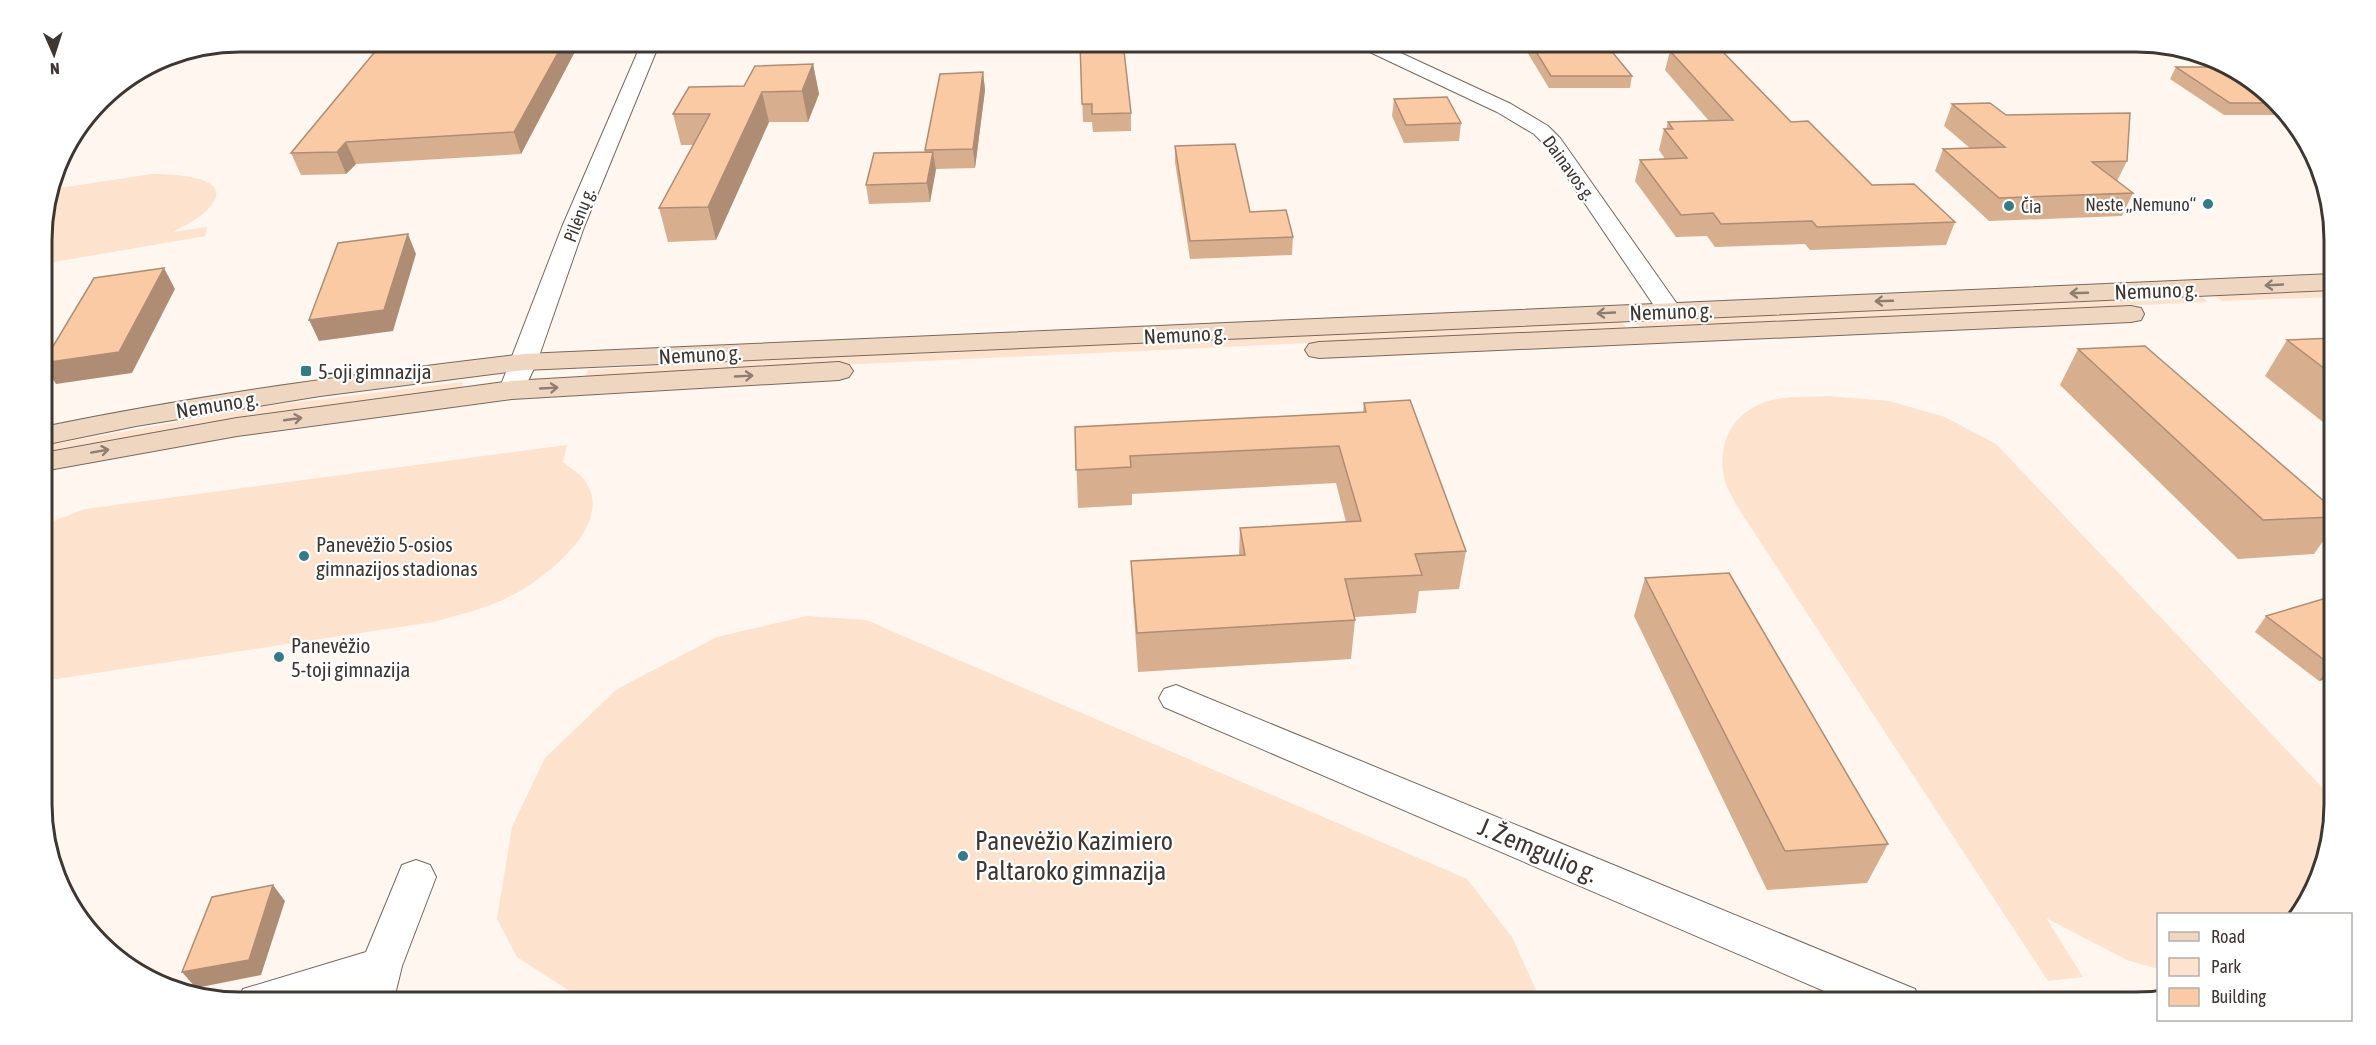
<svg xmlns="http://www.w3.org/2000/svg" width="2376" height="1045" viewBox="0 0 2376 1045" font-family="'Asap Condensed',sans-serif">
<rect width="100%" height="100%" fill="#fef6ef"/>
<!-- green -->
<path fill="#fde2ce" d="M152,174C172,174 244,176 205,212C195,221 183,226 173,232L207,227L205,236L43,264L42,227L53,189Z
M2333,291V297L2222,301L2215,296Z
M2201,296L2208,302L1640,328L1635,321Z
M1622,321L1626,328L585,377L588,370L701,363Z
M463,382L461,389L207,423L43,452V446L267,406Z
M1828,396L1889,401L1945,417L1996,444L2334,800L2319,880L2299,914H2158V969L2127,960L2046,918L2083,977L2048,981L1742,514C1736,503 1726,489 1724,477C1716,438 1738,406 1777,399C1794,396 1812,397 1828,396Z
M567,445L563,462C568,467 576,471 581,476C620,518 552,572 520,591C493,607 462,614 433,622L43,681V525L85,509Z
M807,616L866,620L1467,879L1512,937L1542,1003H588L517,957L497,919L512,827L545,758L617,689L717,637Z"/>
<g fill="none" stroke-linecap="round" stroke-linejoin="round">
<defs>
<path id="street" d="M642,42H660L584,227L537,362L521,396L512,398L503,396L499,390L562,227Z
M1354,42H1377L1511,104L1548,126L1560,138L1682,311L1679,316L1670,318L1661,316L1546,146L1534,134L1497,112L1357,46Z
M1176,685L1915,989L1921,1003H1852L1164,707L1159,698L1164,689Z
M416,860L430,865L436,877L402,966L393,1003H351L353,993L321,1003L237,1002L243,989L366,952L402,865Z"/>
<path id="secondary" d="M2333,274V290L524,370L320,396L136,426L43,445V427C202,394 363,373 524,354Z
M2131,306L2141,308L2144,314L2141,320L2131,322L1319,358L1309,356L1305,350L1309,344L1319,342Z
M839,362L849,365L853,371L849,377L839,380L512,399L237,436L43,471V453L237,418L512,381Z"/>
</defs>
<!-- street casing -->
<use href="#street" stroke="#7a685b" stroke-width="2"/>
<!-- secondary casing -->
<use href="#secondary" stroke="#7a685b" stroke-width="2"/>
<!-- street -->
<use href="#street" fill="#fff" fill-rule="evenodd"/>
<!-- secondary -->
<use href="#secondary" fill="#eed6c1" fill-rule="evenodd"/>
</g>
<!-- wall -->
<path fill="#d7ae8e" d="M383,42H580L521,154L356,164L346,174L301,175L291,153Z
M1521,42H1604L1632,76L1630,88H1549Z
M1080,43L1131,113V131L1093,132L1092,122H1083Z
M1670,51L1791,122L1872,185L1955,222L1946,245L1810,250L1805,244L1715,247L1707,236L1676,237L1635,181L1640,160L1665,159L1659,150L1664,129H1666L1668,122L1709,121L1665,70Z
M813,64L819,94L808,122H769L716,240L668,242L659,208L693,145H681L673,114L744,86Z
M2176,67H2224L2281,111L2279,115H2224L2170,79Z
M983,72L985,90L975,168L935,169L930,202L869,204L866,185L925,152V150Z
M1394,99L1461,123L1459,141L1404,143L1392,116Z
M1952,104L2006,115L2127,161L2117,181L2133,193L2122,216L1989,221L1935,171L1943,149H1971L1944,126Z
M1175,146L1250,212L1293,237L1292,255L1190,259L1175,162Z
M2333,338V430L2265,376L2287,340Z
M2078,349L2333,509V527L2314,554L2238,559L2060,385Z
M1364,403L1466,551L1459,589L1419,591L1416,613L1355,617V620L1351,659L1138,672L1133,600L1131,561L1239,555L1240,528L1346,522L1336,483L1132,494V505L1078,508L1075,427L1363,412Z
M1645,578L1888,844L1867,883L1767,890L1634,616Z
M2333,596L2334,677L2319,681L2255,632L2266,616Z"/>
<!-- shaded-wall -->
<path fill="#af8d74" d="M564,42H580L521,154L514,132Z
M813,64L819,94L808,122L802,91Z
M983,72L985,90L975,168L973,149Z
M762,92L769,122L716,240L708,207Z
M346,142L356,164L346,174L337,152Z
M933,152L936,170L930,202L927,183Z
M408,234L416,254L393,331L319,341L309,320Z
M164,268L175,289L132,373L56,384L43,363Z
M2334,664V677L2319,681L2331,665Z
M273,885L285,901L261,975L196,988L182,972Z"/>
<!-- building -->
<path fill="#facaa5" stroke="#af8d74" stroke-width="1.5" d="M383,42H564L514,132L346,142L337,152L291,153Z
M1123,42L1131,113L1092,114V104H1082L1080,43Z
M1530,42H1604L1632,76H1551Z
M1721,50L1791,122L1808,121L1872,185L1914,184L1955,222L1817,227L1812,221L1721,224L1713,213L1681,215L1640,160L1687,158L1664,129H1673L1668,122L1733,120L1670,51Z
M813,64L802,91L762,92L708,207L659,208L710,114H673L689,87L744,86L755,66Z
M2176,67H2224L2271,103H2230Z
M983,72L973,149L925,150L940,74Z
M1447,97L1461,123L1406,125L1394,99Z
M1990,103L2006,115L2130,113L2127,161L2092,162L2133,193L1999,198L1943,149L2005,147L1952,104Z
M1235,144L1250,212L1286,210L1293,237L1190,241L1175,146Z
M933,152L927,183L866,185L874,153Z
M408,234L384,310L309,320L338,243Z
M164,268L119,352L43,363L94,278Z
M2333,338V375L2287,340Z
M2145,346L2333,509V517L2263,520L2078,349Z
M1410,400L1466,551L1415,554L1422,575L1345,579L1355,620L1137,633L1131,561L1245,555L1240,528L1361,521L1339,446L1130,456L1131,467L1076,470L1075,427L1366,412L1364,403Z
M1729,573L1888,844L1785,851L1645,578Z
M2333,596L2334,664L2331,665L2266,616Z
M273,885L249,960L182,972L212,897Z"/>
<!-- one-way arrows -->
<defs><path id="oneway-shaft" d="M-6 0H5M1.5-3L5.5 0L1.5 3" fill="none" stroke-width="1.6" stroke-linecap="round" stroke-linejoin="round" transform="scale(1.5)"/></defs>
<g stroke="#8d7e71">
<use href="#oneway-shaft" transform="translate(2274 285) rotate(177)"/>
<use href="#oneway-shaft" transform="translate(2079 293) rotate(178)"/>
<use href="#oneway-shaft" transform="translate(1884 301) rotate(178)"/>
<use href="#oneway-shaft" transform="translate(1606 313) rotate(177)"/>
<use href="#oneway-shaft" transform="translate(744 376) rotate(-3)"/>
<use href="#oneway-shaft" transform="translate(549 388) rotate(-3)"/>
<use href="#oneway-shaft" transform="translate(293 419) rotate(-8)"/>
<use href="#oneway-shaft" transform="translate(100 451) rotate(-10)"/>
</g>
<!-- markers -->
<g fill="#357b86" stroke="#fff" stroke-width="2">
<circle cx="2208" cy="204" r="6"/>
<circle cx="2009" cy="206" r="6"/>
<rect x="300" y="365" width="12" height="12" rx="3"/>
<circle cx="304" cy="556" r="6"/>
<circle cx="279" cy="657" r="6"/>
<circle cx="963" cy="856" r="6"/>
</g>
<g text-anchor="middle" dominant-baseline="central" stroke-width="4.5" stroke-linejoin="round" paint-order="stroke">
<!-- far-street labels -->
<g font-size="18" fill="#3e3630" stroke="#fff">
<text transform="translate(1569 168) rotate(54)">Dainavos g.</text>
<text transform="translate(579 215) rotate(-69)">Pilėnų g.</text>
</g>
<!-- far-poi labels -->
<g font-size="18" fill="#3e3630" stroke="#fff" text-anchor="end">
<text x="2196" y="204">Neste „Nemuno“</text>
<text x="2021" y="206" text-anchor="start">Čia</text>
</g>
<!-- street labels -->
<g font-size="21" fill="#3e3630" stroke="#fff">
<text transform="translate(2156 290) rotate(-2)">Nemuno g.</text>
<text transform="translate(1671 311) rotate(-2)">Nemuno g.</text>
<text transform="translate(1185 334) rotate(-3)">Nemuno g.</text>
<text transform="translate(700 354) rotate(-3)">Nemuno g.</text>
<text transform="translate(217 404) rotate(-9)">Nemuno g.</text>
</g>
<!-- poi labels -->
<g font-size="21" fill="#3e3630" stroke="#fff" text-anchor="start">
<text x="318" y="371">5-oji gimnazija</text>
<text x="316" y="544">Panevėžio 5-osios<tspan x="316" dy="24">gimnazijos stadionas</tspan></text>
<text x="291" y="645">Panevėžio<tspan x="291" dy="24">5-toji gimnazija</tspan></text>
</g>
<!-- near-poi labels -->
<g font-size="26" fill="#3e3630" stroke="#fff" text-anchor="start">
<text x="975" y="841">Panevėžio Kazimiero<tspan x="975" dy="30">Paltaroko gimnazija</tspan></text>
</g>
<!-- near-street labels -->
<g font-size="26" fill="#3e3630" stroke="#fff">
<text transform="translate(1538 850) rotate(23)">J. Žemgulio g.</text>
</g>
</g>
<!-- crop -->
<path d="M0 0H2376V1045H0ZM240 52H2136A188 188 0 0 1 2324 240V804A188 188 0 0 1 2136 992H240A188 188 0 0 1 52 804V240A188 188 0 0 1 240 52Z" fill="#fff" fill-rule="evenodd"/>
<path fill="none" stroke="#3e3630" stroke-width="3" d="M240 52H2136A188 188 0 0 1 2324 240V804A188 188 0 0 1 2136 992H240A188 188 0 0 1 52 804V240A188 188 0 0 1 240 52Z"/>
<!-- legend -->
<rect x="2157" y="913" width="195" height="108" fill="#ffffff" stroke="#b2afac" stroke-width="1.5"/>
<rect x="2169" y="932" width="30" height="9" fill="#eed6c1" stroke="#b2afac" stroke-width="1.5"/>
<text x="2211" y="943" font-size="18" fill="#3e3630">Road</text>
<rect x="2169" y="958" width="30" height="18" fill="#fde2ce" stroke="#b2afac" stroke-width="1.5"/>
<text x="2211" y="973" font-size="18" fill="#3e3630">Park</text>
<rect x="2169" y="988" width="30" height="18" fill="#facaa5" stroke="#b2afac" stroke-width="1.5"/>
<text x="2211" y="1003" font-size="18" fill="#3e3630">Building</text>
<!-- north arrow -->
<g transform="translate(54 54) rotate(177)" stroke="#ffffff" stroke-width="4.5" paint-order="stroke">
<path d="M0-4.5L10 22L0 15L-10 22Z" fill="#3e3630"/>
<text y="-9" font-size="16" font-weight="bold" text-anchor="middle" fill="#3e3630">N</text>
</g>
</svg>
